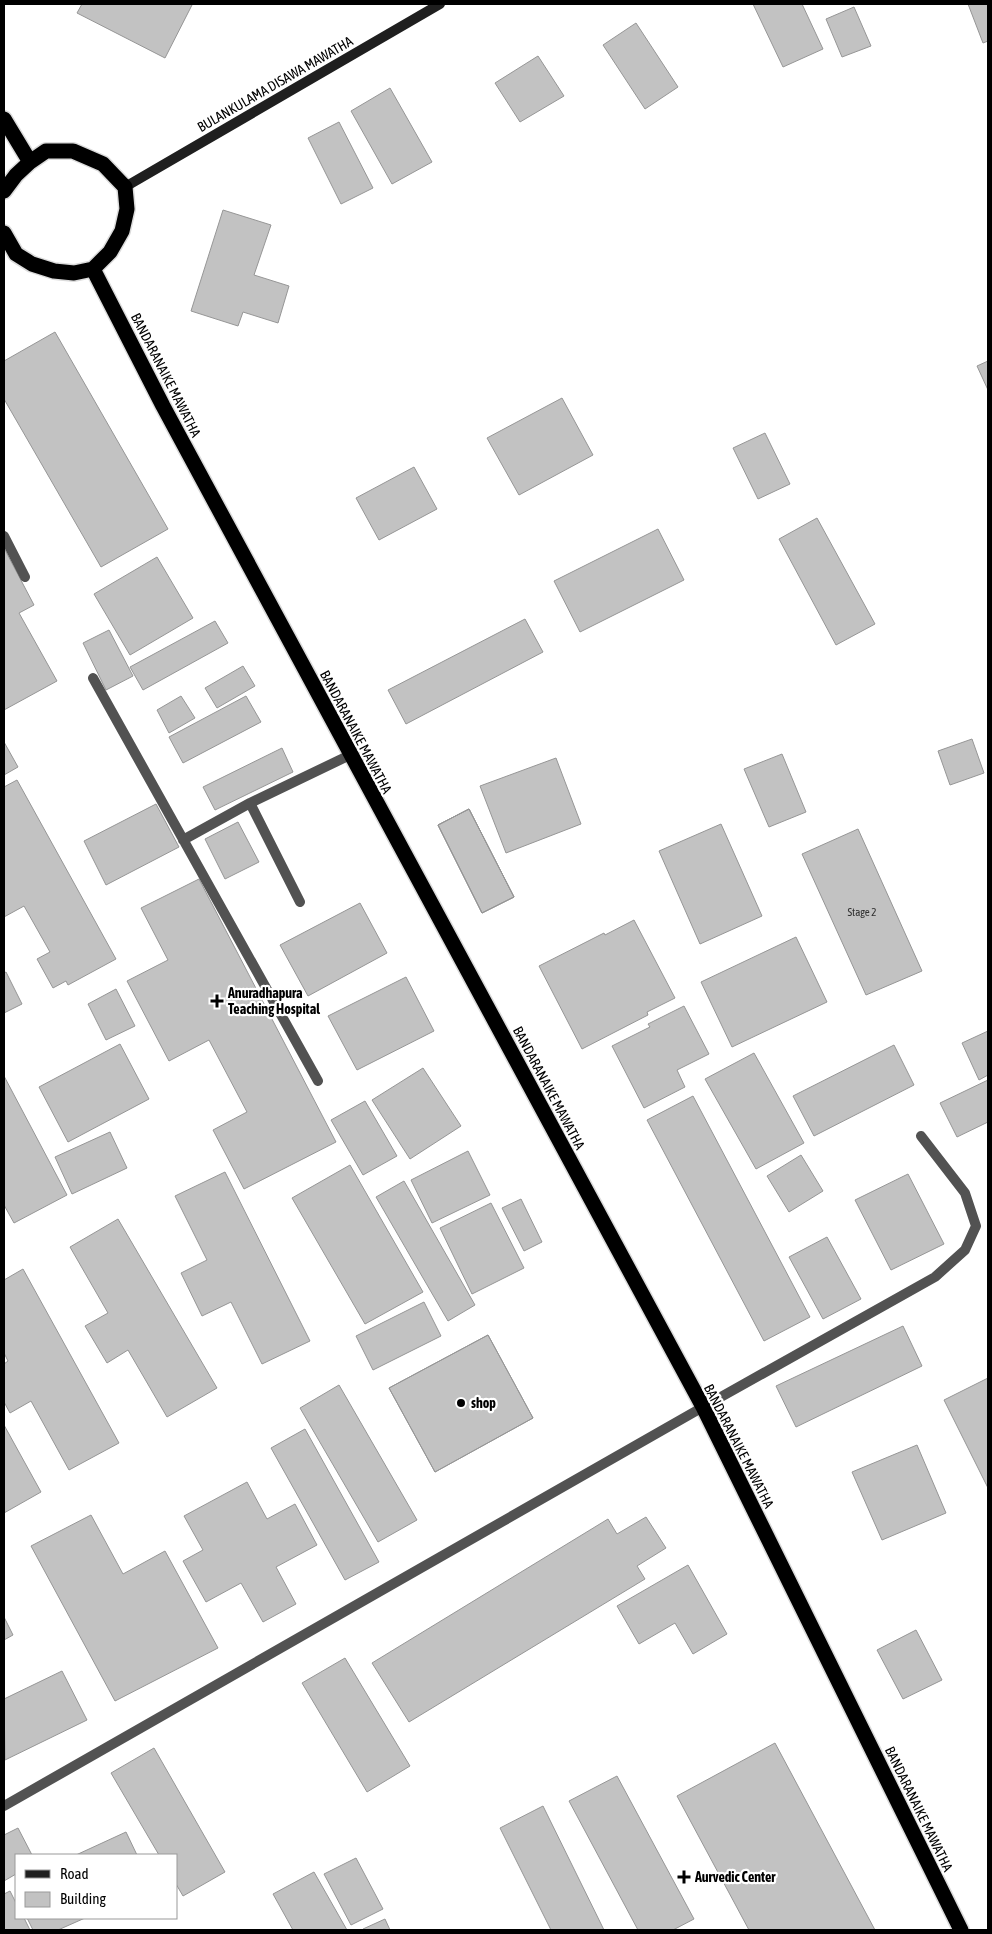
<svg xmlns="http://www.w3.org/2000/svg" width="992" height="1934" viewBox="0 0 992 1934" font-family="'Asap Condensed',sans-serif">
<rect width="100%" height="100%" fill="#fff"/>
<!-- building -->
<path fill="#c2c2c2" stroke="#969696" d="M82,4H189L192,5L165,58L77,13Z
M753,4H802L823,49L783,67Z
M968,4H988V41L983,43Z
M854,7L871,46L842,57L826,19Z
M636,23L678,87L645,109L603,45Z
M538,56L564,96L520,122L495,83Z
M390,88L432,162L392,184L351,111Z
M339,122L373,188L341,204L308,138Z
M223,210L271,225L254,275L289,286L278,323L243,312L238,326L191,311Z
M55,332L168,529L101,567L4,399V361Z
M988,361V390L977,366Z
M562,398L593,455L519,495L487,438Z
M765,433L790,484L758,499L733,448Z
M414,467L437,509L379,540L356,498Z
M817,518L875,624L836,645L779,539Z
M658,529L684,580L580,632L554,581Z
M4,548L34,605L19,613L57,681L4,710Z
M157,557L193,618L130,655L94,594Z
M525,619L543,652L406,724L388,690Z
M215,621L228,643L143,690L130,667Z
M109,630L133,676L106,690L83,643Z
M243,666L255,686L217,708L205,688Z
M181,696L195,718L169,733L157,710Z
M246,696L261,722L183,763L169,737Z
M972,739L984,773L950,785L938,751Z
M4,742L18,767L4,775Z
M282,748L293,772L215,810L203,787Z
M782,754L806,812L769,827L744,769Z
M556,758L581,824L506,853L480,786Z
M17,780L116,959L68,985L66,981L53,988L37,959L50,952L24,906L4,917V787Z
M156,804L179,847L106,885L84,841Z
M469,809L514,897L482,913L438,825Z
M469,809L514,897L482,913L438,825Z
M469,809L514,897L482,913L438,825Z
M238,822L259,862L225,879L205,839Z
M721,824L762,916L700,944L659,851Z
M858,829L922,971L866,995L802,854Z
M199,879L336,1142L244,1189L213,1130L247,1112L209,1040L169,1061L127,981L168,960L141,908Z
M360,903L387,953L308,996L280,945Z
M634,920L675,998L647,1012L648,1015L582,1049L539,966L604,933L605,935Z
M796,937L827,1002L732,1047L701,982Z
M6,972L22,1004L4,1013V973Z
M406,977L434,1031L357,1070L328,1016Z
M116,989L135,1026L106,1040L88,1004Z
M684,1006L709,1054L677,1070L685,1087L644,1108L612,1046L650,1027L648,1024Z
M988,1031V1075L979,1080L962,1043Z
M120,1044L149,1099L68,1142L39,1087Z
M894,1045L914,1085L814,1136L793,1096Z
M754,1053L804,1143L756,1169L705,1079Z
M423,1068L461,1126L410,1159L372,1100Z
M4,1076L67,1195L14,1223L4,1205Z
M988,1080V1122L957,1137L940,1103Z
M693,1096L810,1317L764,1341L647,1120Z
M365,1101L397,1156L363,1175L331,1120Z
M110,1132L127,1168L72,1194L55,1157Z
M468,1151L490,1195L432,1223L411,1180Z
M801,1155L823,1191L789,1212L767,1176Z
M350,1165L423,1292L365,1324L292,1198Z
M225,1172L310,1341L262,1364L231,1302L202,1316L181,1273L207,1260L175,1196Z
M908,1174L944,1244L891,1270L855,1200Z
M404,1181L475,1305L448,1321L376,1197Z
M521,1199L542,1242L524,1251L502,1208Z
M491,1203L524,1268L472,1294L440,1228Z
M118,1219L217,1388L167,1417L128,1350L107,1363L85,1326L108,1313L70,1247Z
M827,1237L861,1299L823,1319L789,1257Z
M23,1269L119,1443L69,1470L31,1401L10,1413L4,1402V1364L8,1361L4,1353V1280Z
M424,1302L441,1336L373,1370L356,1336Z
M903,1326L922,1366L796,1427L776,1386Z
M488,1335L533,1418L435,1472L389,1388Z
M488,1335L533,1418L435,1472L389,1388Z
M988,1378V1488L944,1400Z
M339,1385L417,1520L378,1542L300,1408Z
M4,1425L41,1492L4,1513Z
M305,1429L379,1562L345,1580L271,1448Z
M917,1445L946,1513L882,1540L852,1472Z
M247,1482L267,1519L295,1504L317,1545L276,1567L296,1604L263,1622L241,1583L206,1602L183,1561L203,1550L184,1516Z
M91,1515L123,1574L165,1551L218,1648L115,1701L31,1546Z
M646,1517L666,1548L637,1566L645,1579L409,1722L372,1663L608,1519L617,1534Z
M688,1565L727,1634L693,1654L675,1623L639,1644L617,1606Z
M4,1617L13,1635L4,1640Z
M916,1630L942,1680L903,1699L877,1650Z
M345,1658L410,1766L367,1792L302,1683Z
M62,1671L87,1720L5,1760L4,1699Z
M775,1743L875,1930H749L677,1796Z
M154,1748L225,1872L183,1896L176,1884V1855H159L111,1773Z
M617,1776L694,1919L673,1930H638L569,1801Z
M543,1806L604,1930H551L500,1828Z
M18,1828L32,1855H16V1874L4,1881V1835Z
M126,1832L137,1855H76Z
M356,1858L383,1909L351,1925L324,1874Z
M314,1872L347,1930H293L273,1894Z
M10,1891L16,1903V1918H24L30,1930H4V1894Z
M27,1918H85L58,1930H33Z
M385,1919L390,1930H364L363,1929Z"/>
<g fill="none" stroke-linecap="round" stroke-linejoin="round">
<defs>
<path id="highway" d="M4,119L30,162
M4,191L16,175L30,162L46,151H73L103,164L125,187L127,209L122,231L110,252L93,269L74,273L54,271L32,264L16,254L4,233
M93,269L163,406L703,1407L961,1930"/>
</defs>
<!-- highway casing -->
<use href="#highway" stroke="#dbdbdb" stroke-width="18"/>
<!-- lane -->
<path stroke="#525252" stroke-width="10" d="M4,536L25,577
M93,678L318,1081
M250,803L300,902
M183,840L250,803L350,755"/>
<!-- street -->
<path stroke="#525252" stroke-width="10" d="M4,1806L703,1407L935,1277L965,1250L976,1226L965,1193L921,1136"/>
<!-- secondary -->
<path stroke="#1f1f1f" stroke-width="10" d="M125,187L440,4"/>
<!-- highway -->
<use href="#highway" stroke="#000" stroke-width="15"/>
</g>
<!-- markers -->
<g fill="#000" stroke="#fff" stroke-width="2">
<path d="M214.5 993.5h5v5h5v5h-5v5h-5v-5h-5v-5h5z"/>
<circle cx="461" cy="1403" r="5"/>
<path d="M681.5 1869.5h5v5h5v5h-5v5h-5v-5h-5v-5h5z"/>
</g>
<g text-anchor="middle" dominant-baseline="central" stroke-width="4.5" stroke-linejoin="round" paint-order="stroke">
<!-- number labels -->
<g font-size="11" fill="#303030">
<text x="862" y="912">Stage 2</text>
</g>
<!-- street labels -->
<g font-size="14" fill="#000" stroke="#fff">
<text transform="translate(275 84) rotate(-30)">BULANKULAMA DISAWA MAWATHA</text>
<text transform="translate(166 375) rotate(63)">BANDARANAIKE MAWATHA</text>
<text transform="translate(356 732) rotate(62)">BANDARANAIKE MAWATHA</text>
<text transform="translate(549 1088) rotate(62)">BANDARANAIKE MAWATHA</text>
<text transform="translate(739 1446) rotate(63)">BANDARANAIKE MAWATHA</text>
<text transform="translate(919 1809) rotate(64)">BANDARANAIKE MAWATHA</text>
</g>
<!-- poi labels -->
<g font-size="14" font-weight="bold" fill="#000" stroke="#fff" text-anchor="start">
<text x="228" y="993">Anuradhapura<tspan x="228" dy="16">Teaching Hospital</tspan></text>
<text x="471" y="1403">shop</text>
<text x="695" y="1877">Aurvedic Center</text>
</g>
</g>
<!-- border -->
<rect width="992" height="1934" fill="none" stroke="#000000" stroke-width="10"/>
<!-- legend -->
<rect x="15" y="1854" width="162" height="65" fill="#ffffff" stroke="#999999"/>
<rect x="25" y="1870" width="25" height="8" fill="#1f1f1f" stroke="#999999"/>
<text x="60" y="1879" font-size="15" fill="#000000">Road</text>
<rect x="25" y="1892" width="25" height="15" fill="#c2c2c2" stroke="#999999"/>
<text x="60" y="1904" font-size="15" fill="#000000">Building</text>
</svg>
